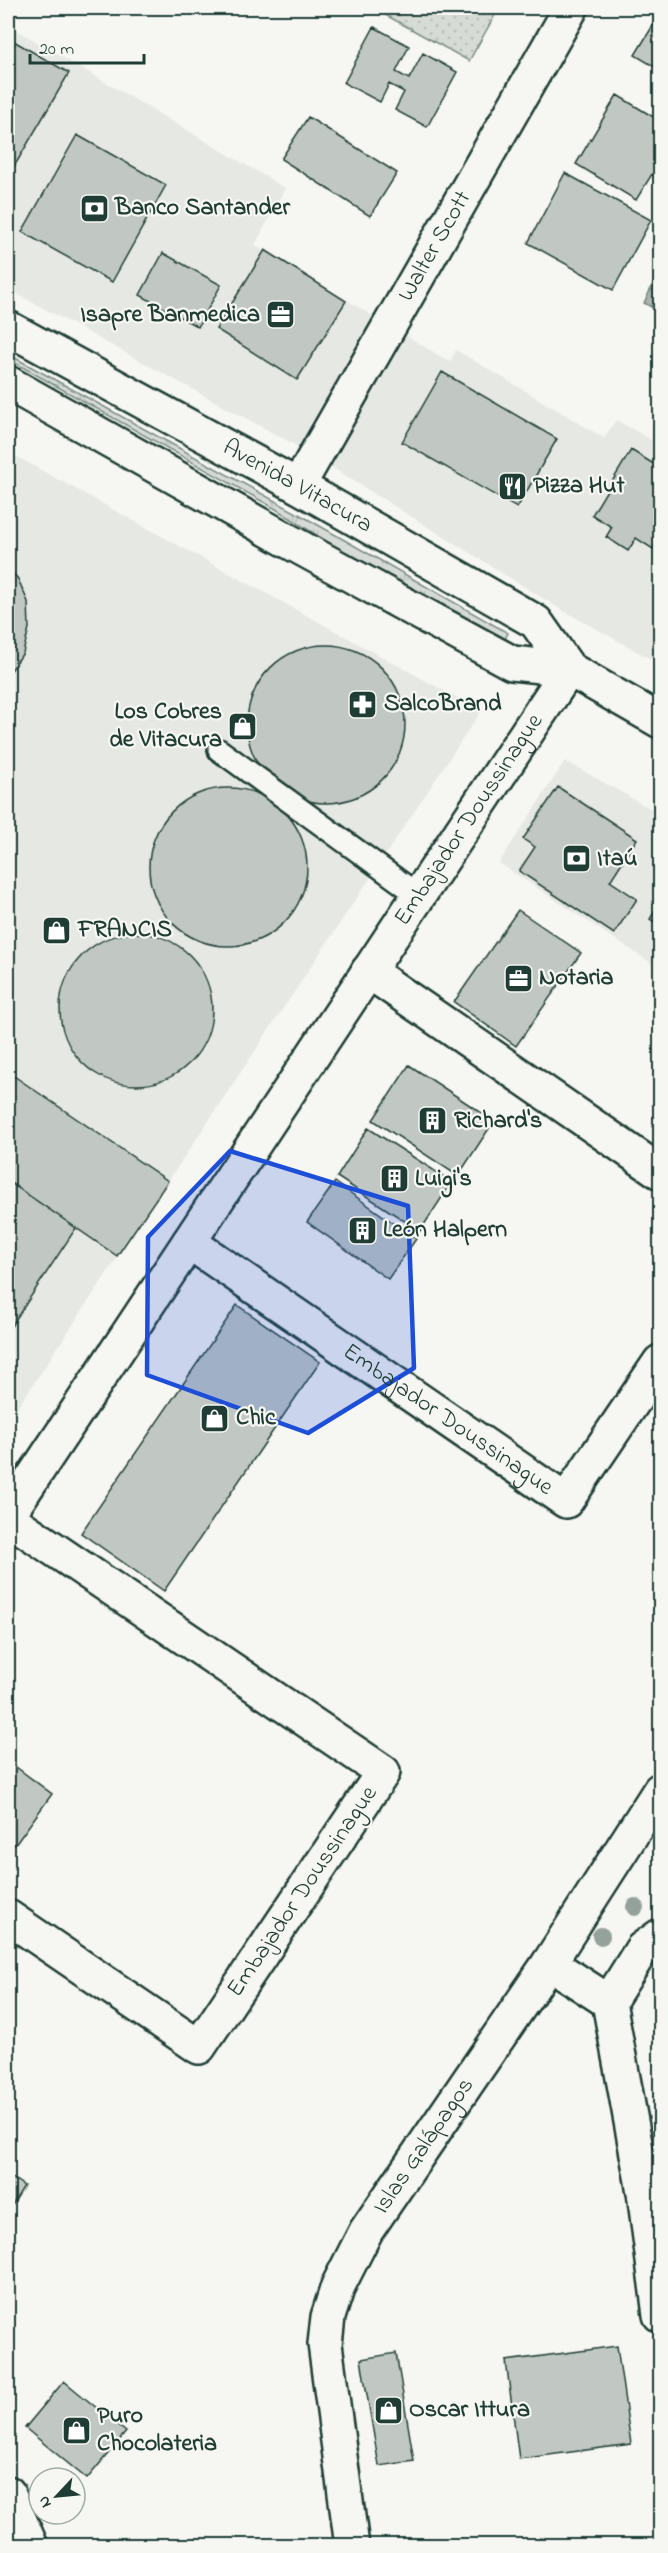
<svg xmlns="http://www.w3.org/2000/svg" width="668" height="2553" viewBox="0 0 668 2553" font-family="'Indie Flower',sans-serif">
<defs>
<pattern id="grass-tufts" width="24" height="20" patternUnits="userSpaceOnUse" patternTransform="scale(1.5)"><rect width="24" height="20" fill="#d6dbd6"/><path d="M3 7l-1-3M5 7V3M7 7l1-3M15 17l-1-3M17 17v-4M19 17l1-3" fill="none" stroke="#b7bdb8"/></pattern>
<pattern id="park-dots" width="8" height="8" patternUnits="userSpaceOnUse" patternTransform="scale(1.5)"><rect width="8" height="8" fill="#d6dbd6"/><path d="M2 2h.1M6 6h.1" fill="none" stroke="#b7bdb8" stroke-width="1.8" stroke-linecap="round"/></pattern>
<pattern id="water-waves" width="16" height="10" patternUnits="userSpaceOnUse" patternTransform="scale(1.5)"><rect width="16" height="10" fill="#aab3ae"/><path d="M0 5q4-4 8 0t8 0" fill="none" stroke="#8a938e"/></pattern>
</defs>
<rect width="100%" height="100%" fill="#f6f6f2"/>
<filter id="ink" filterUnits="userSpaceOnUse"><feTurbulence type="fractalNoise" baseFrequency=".0167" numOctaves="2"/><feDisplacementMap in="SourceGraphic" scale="12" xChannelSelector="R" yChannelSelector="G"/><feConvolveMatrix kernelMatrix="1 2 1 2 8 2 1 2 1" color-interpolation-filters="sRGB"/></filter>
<g filter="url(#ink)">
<!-- built -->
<path fill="#e6e8e4" d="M8,25L285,188L255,245L450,362L456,350L604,438L616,420L660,445V664L562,610L299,447L8,289Z
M8,452L481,711L8,1422Z
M565,761L660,814V969L499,863Z"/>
<!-- grass -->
<path fill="url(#grass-tufts)" stroke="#7a8c85" stroke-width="1.5" d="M8,354L304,517L508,633L503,643L346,554L276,509L8,359Z"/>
<!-- park -->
<path fill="url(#park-dots)" stroke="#7a8c85" stroke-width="1.5" d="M373,8H499L469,61Z"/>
<!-- water -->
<path fill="url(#water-waves)" stroke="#72847d" stroke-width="1.5" d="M660,269V312L644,303Z"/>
<!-- building -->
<path fill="#c1c8c3" stroke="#1f3d34" stroke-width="1.5" d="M660,14V70L635,55Z
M374,27L409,46L396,72L409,79L423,53L457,72L427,127L395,110L404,92L389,84L380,102L344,83Z
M12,40L69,73L8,177V48Z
M617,95L660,121V180L652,174L636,200L576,164Z
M308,117L397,173L370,216L281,159Z
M77,135L166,185L112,282L22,232Z
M565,173L651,220L613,290L528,243Z
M265,250L346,301L297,380L216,329Z
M163,253L221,285L198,327L140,295Z
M442,372L557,439L517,508L402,442Z
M631,450L660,468V539L653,549L636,538L628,551L606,537L612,527L592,515Z
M8,568L18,579L28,602L29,628L23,653L8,675Z
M247 724a79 79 0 1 1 158 0a79 79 0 1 1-158 0Z
M558,787L637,839L610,881L637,899L614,934L519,871L535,847L523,839Z
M149 867a79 79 0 1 1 158 0a79 79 0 1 1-158 0Z
M660,903V926L650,919Z
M518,910L581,953L516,1046L454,1002Z
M60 1009a76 76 0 1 1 152 0a76 76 0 1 1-152 0Z
M409,1065L494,1121L458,1176L373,1120Z
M8,1072L168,1181L117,1256L8,1181Z
M368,1128L452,1182L420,1231L337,1177Z
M8,1181L76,1228L8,1331Z
M335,1182L416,1239L388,1279L307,1222Z
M237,1305L320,1362L164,1591L81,1533Z
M8,1761L52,1794L15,1845L8,1840Z
M8,2175L24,2186L8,2212Z
M617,2346L631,2444L519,2459L506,2361Z
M396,2353L414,2461L379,2466L361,2359Z
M64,2381L126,2432L87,2479L25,2428Z"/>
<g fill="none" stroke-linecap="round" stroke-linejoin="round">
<defs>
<path id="service" d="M219,750L418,895"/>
<g id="minor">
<path id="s1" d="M298,486L571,8"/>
<path d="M368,971L660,1172"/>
<path id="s2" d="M189,1242L566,1501L660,1362"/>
<path d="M8,1518L383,1772L199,2047L8,1917"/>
<path d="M549,1963L609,2002L642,1949L660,1936"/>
<path d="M609,2002L644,2192L660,2315"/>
<path id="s3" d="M352,2546L325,2344L328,2317L338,2286L366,2231L549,1963L660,1790"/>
</g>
<g id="tertiary">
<path id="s4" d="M8,1515L569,669"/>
<path d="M8,2493L31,2546"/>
</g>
<g id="primary">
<path id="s5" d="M8,328L298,486L536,622L569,669L660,721"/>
<path d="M8,383L292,543L512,663L569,669"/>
</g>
</defs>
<!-- service casing -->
<use href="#service" stroke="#1f3d34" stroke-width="26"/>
<!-- minor casing -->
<use href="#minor" stroke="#1f3d34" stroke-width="38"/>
<!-- tertiary casing -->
<use href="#tertiary" stroke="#1f3d34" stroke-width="38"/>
<!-- primary casing -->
<use href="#primary" stroke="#1f3d34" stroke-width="38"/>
<!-- service -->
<use href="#service" stroke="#f6f6f2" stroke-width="21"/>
<!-- minor -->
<use href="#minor" stroke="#f6f6f2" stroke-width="33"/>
<!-- tertiary -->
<use href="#tertiary" stroke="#f6f6f2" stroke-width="33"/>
<!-- primary -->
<use href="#primary" stroke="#f6f6f2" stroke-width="33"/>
</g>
<!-- trees -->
<g fill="#94a29b">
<circle cx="635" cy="1907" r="9"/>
<circle cx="601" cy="1936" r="9"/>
</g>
</g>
<!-- marked area -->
<path fill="#1d4ed8" fill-opacity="0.2" stroke="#1d4ed8" stroke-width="4.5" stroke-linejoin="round" d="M230,1151L408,1206L414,1368L308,1433L147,1375L148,1237Z"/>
<!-- icons -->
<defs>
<symbol id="bank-square" viewBox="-11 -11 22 22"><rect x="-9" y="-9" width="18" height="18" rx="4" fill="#1f3d34" stroke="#f6f6f2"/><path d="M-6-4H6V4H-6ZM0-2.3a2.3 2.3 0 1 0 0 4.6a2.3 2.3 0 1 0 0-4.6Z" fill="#fff"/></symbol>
<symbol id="office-square" viewBox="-11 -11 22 22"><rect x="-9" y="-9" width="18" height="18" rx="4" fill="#1f3d34" stroke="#f6f6f2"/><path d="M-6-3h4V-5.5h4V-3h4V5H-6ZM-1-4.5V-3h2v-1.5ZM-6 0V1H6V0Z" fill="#fff"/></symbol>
<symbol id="restaurant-square" viewBox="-11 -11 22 22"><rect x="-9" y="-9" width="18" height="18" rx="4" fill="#1f3d34" stroke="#f6f6f2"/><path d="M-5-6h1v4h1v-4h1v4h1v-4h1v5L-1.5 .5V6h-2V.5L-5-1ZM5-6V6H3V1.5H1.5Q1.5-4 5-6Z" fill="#fff"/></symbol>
<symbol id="pharmacy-square" viewBox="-11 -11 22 22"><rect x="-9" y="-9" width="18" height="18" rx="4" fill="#1f3d34" stroke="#f6f6f2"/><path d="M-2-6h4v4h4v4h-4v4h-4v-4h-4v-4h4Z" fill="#fff"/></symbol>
<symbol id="shop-square" viewBox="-11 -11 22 22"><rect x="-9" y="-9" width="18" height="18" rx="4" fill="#1f3d34" stroke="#f6f6f2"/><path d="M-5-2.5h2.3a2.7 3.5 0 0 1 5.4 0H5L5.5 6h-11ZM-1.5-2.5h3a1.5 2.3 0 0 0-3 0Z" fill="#fff"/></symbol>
<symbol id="building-square" viewBox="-11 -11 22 22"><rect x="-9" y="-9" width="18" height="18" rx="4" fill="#1f3d34" stroke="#f6f6f2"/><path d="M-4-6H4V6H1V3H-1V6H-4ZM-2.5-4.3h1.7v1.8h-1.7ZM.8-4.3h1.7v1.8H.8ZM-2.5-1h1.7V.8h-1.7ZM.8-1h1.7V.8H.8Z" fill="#fff"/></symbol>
</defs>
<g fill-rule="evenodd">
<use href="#bank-square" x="78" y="192" width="33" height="33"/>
<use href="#office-square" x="264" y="298" width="33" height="33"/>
<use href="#restaurant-square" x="496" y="470" width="33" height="33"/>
<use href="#pharmacy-square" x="346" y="688" width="33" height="33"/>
<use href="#shop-square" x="226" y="710" width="33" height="33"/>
<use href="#bank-square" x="560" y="842" width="33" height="33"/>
<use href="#shop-square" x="40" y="914" width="33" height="33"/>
<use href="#office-square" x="502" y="962" width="33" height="33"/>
<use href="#building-square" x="416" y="1104" width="33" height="33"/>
<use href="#building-square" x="378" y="1162" width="33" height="33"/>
<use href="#building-square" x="346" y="1214" width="33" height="33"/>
<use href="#shop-square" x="198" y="1402" width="33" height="33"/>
<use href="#shop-square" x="372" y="2394" width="33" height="33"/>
<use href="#shop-square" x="60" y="2414" width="33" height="33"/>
</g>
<g text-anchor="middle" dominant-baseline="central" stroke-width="4.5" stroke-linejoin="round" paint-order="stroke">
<!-- poi labels -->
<g font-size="24" font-weight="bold" fill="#1f3d34" stroke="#f6f6f2" text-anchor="start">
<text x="115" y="208">Banco Santander</text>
<text x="260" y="315" text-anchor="end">Isapre Banmedica</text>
<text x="533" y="486">Pizza Hut</text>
<text x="384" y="704">SalcoBrand</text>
<text x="222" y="712" text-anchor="end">Los Cobres<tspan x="222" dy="28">de Vitacura</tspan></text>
<text x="597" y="859">Itaú</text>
<text x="78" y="930">FRANCIS</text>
<text x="539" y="978">Notaria</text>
<text x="454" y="1121">Richard's</text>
<text x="415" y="1179">Luigi's</text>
<text x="383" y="1230">León Halpern</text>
<text x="236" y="1418">Chic</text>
<text x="409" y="2410">Oscar Ittura</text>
<text x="97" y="2416">Puro<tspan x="97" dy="28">Chocolateria</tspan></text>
</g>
<!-- street labels -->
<g font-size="24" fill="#1f3d34" stroke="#f6f6f2">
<text stroke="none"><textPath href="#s1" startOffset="276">Walter Scott</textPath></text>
<text stroke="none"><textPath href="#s5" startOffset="330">Avenida Vitacura</textPath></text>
<text stroke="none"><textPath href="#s4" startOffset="834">Embajador Doussinague</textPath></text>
<text stroke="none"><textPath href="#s2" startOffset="314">Embajador Doussinague</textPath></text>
<text transform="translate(303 1892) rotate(-56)">Embajador Doussinague</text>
<text stroke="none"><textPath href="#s3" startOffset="428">Islas Galápagos</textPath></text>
</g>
</g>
<!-- margin -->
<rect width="668" height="2553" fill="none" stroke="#f6f6f2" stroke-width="30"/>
<rect x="15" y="15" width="638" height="2523" fill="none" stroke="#1f3d34" stroke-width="2" filter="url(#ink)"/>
<!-- north arrow -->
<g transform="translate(57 2496) rotate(244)"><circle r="28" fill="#f6f6f2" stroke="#a0aca6" stroke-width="1.5"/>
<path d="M0-4.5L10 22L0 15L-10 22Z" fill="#1f3d34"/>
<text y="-9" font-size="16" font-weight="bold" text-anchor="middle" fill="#1f3d34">N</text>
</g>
<!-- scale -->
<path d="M30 54v9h114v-9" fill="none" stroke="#1f3d34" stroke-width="3"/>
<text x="39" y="54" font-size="18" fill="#1f3d34" stroke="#f6f6f2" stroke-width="4.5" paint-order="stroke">20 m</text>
</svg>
